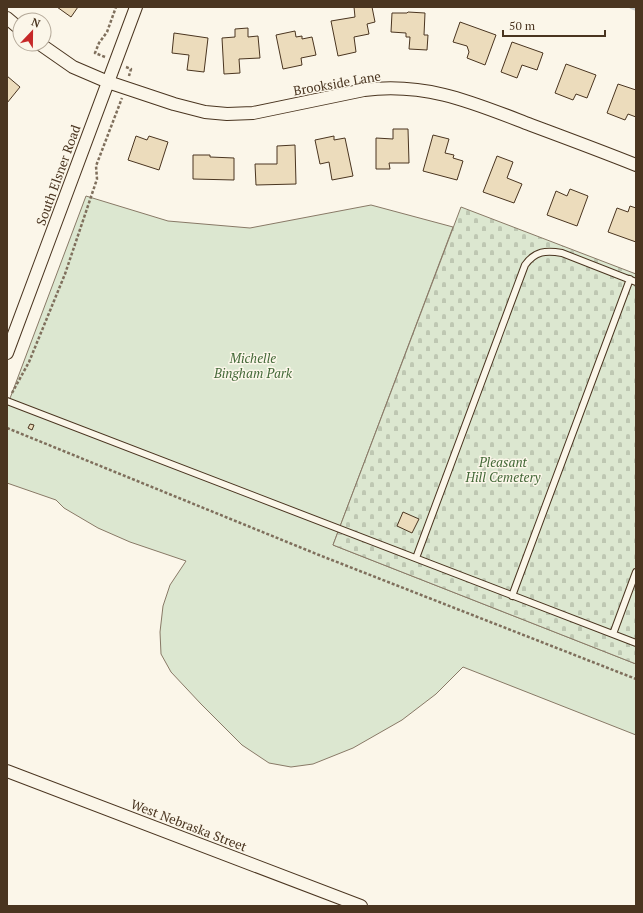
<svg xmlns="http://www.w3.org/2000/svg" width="643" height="913" viewBox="0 0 643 913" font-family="'PT Serif',serif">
<defs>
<pattern id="cemetery-stones" width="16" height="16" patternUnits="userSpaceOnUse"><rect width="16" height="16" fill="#dce7d0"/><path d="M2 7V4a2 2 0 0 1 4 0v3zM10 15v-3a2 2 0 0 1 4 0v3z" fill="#bec7b2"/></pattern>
</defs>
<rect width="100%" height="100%" fill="#fbf6e9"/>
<!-- green -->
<path fill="#dce7d0" stroke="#887966" d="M86,196L168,221L250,228L371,205L453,227L333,545L636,664V735L463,667L436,694L402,720L353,748L313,764L291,767L269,763L242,745L201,704L171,672L161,654L160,632L163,606L170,585L186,561L130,542L98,528L64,508L56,500L7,483V407L9,401Z"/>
<!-- cemetery -->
<path fill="url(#cemetery-stones)" stroke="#887966" d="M461,207L636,274V664L333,545Z"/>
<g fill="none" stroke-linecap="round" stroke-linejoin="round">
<!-- stream -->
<path stroke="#c9cecd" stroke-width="4" d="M631,7L636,9"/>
</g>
<!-- building -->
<path fill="#ecdcbc" stroke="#4a3520" d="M57,7H78L71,17Z
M354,7H372L375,22L367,24L369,34L354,37L356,52L338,56L331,21L355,17Z
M408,12L425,13L424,35H428L427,50L409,49L410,37H406V33L391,32L392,13H407Z
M460,22L496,35L485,65L467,58L469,52L467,46L453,42Z
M248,28V37L258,36L260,58L239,59L240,73L224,74L222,38L235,37V29Z
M295,31L296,37L302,36V39L312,37L316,55L301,58L302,65L283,69L276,35Z
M174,33L208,38L204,72L187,70L189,55L172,53Z
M512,42L543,53L537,70L522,65L517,78L501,72Z
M566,64L596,75L587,98L576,94L573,100L555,93Z
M7,76L20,87L7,103Z
M618,84L636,90V117L628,114L625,120L607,113Z
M393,129H408L409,163H389L390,169H376V138L393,139Z
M433,135L449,139L445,153L454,155L453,158L463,161L457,180L423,171Z
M136,136L147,140L149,136L168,142L159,170L128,160Z
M334,136V140L345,138L353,176L332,180L329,162L320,164L315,140Z
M295,145L296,184L256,185L255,164H277V146Z
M193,155H210V157L234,158V180L193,179Z
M497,156L513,162L507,178L522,184L514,203L483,192Z
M570,189L588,196L577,226L547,215L556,191L567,196Z
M630,206L636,208V242L608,232L617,208L628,212Z
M30,424L34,425L32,430L28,428Z
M403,512L419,519L412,533L397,526Z"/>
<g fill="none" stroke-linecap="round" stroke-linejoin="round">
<defs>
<path id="service" d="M7,401L636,643
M416,558L525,265C535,251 546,250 562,253L636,282
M512,596L630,279
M613,634L636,572"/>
<path id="minor" d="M7,18L20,29
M40,44L73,67L108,82L174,104L205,112L227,114L253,113L364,90C427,82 474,103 531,125C566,138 601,151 636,165
M7,353L136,7
M7,771L361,906"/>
</defs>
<!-- service casing -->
<use href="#service" stroke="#4a3520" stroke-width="8"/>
<!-- minor casing -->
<use href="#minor" stroke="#4a3520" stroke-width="14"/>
<!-- path -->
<path stroke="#7f6f5c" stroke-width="2.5" stroke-dasharray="3 2" stroke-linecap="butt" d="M105,57L95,53L99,43L107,32L116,7
M126,67L131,69L129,76
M12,393L29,362L65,274L97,179L96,166L122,98
M7,428L319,555L636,679"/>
<!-- service -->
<use href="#service" stroke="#fbf6e9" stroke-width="6"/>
<!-- minor -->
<use href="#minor" stroke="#fbf6e9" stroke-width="12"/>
</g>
<g text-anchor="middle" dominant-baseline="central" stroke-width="3" stroke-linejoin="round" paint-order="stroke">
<!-- street labels -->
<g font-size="13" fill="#4a3520" stroke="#fbf6e9">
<text transform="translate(337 83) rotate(-10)">Brookside Lane</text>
<text transform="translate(58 175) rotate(-70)">South Elsner Road</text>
<text transform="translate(189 825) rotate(21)">West Nebraska Street</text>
</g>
<!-- park labels -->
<g font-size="13" font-style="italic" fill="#436837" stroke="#fbf6e9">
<text x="253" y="358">Michelle<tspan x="253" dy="15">Bingham Park</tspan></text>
<text x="503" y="462">Pleasant<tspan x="503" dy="15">Hill Cemetery</tspan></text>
</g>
</g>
<!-- border -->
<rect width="643" height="913" fill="none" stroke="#4a3520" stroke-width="16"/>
<!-- north arrow -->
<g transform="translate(32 32) rotate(22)"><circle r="19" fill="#fbf6e9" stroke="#b4a999"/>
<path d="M0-3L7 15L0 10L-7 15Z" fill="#c62828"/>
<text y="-6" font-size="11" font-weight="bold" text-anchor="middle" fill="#4a3520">N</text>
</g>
<!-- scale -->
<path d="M503 30v6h102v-6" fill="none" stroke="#4a3520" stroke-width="2"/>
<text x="509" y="30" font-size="12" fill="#4a3520" stroke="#fbf6e9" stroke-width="3" paint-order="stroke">50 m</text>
</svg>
